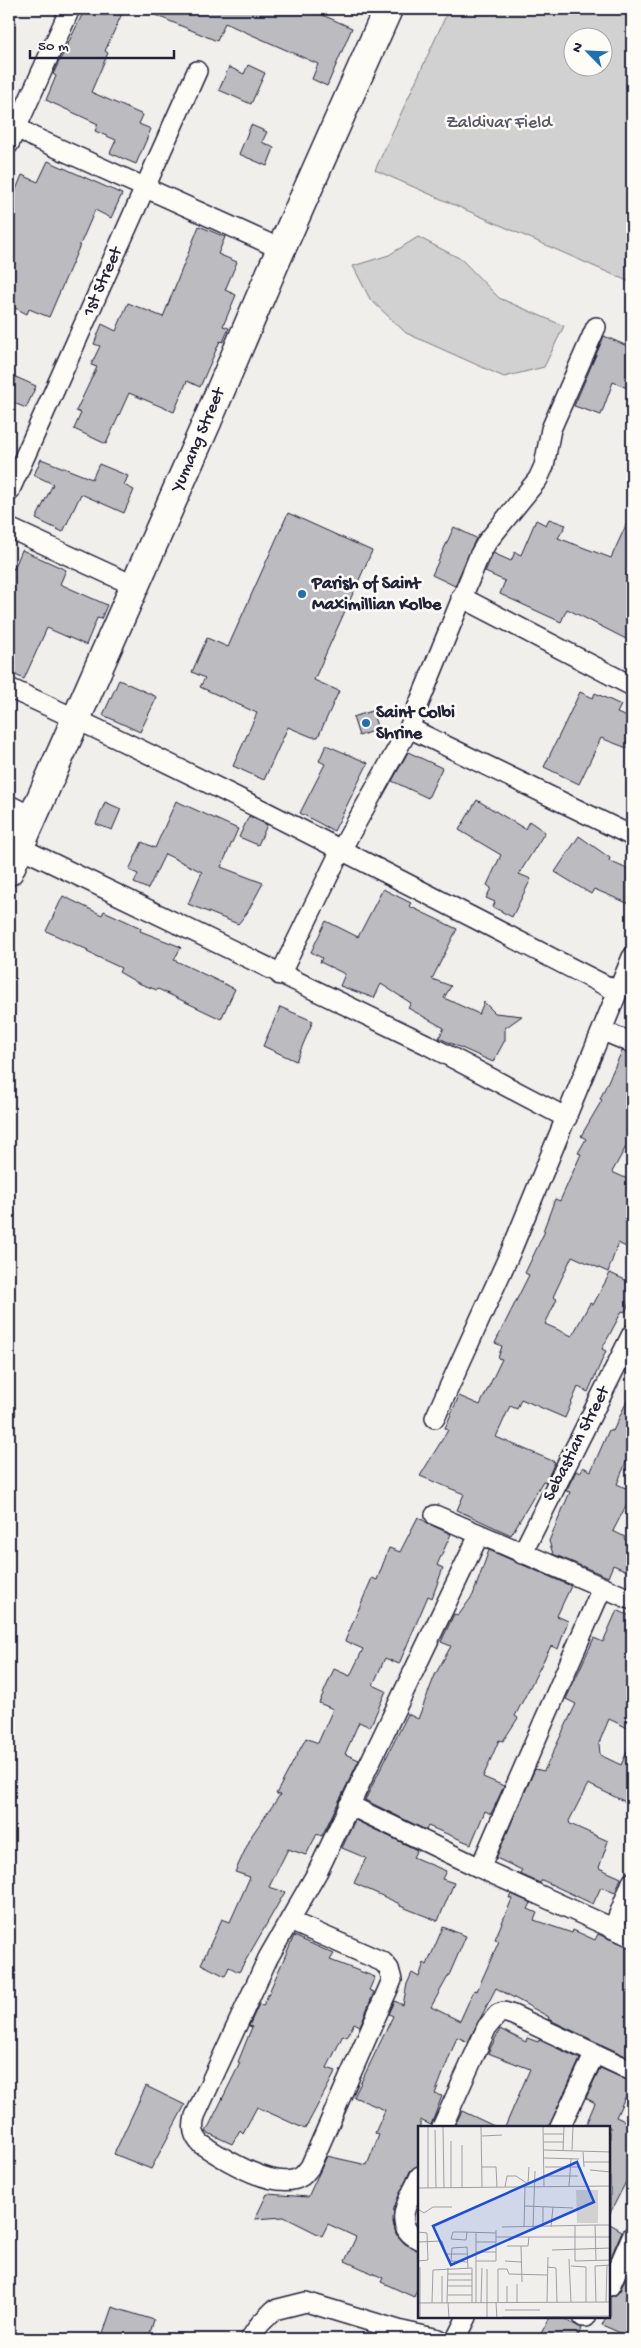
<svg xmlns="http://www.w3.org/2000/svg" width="641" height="2348" viewBox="0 0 641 2348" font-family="'Gochi Hand',sans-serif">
<rect width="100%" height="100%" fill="#f0efec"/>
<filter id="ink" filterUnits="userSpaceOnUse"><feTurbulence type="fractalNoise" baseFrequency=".02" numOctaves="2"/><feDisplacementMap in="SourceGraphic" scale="10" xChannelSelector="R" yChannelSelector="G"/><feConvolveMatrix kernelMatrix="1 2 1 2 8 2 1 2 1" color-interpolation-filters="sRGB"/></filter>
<g filter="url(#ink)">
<!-- green -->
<path fill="#d2d1d1" stroke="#7a7a86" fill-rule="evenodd" d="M449,9H632V283L375,170ZM574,38H604V68H574Z
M418,237L461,259L499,298L564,326L544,367L504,377L406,333L370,299L353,266L389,255Z"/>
<!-- building -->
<path fill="#bcbcc0" stroke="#22223b" d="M85,9H124L105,51L108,53L91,92L143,115L139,124L151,129L136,164L110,153L116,140L95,131L98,124L46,100L56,76L53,74Z
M141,9H309L352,28L327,86L312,79L318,64L225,23L217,41Z
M248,65L265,73L251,104L219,90L229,67L244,74Z
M251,125L267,132L262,142L274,148L267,166L239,154Z
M48,161L122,194L111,218L95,210L49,317L29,309L27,314L9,305V207L22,175L38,182Z
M199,226L225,237L218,254L237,262L225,290L236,295L223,326L229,328L223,342L220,341L200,387L187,381L174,412L129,393L106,444L74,429L81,413L76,411L97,367L91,365L100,346L94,344L102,324L116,331L128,303L163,317Z
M604,336L632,348V390L613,382L601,415L574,406Z
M9,374L36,386L26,408L9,401Z
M41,459L92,479L99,464L128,476L124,485L134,490L124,513L81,494L63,532L36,519L53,484L34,475Z
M632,512V642L567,609L561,622L500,594L505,581L485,572L493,553L511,561L515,552L521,555L536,520L546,525L549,519L566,525L558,538L611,558Z
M288,513L372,551L314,680L339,691L318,737H312L288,727L264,780L233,766L257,713L200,687L205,678L192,672L207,638L228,647Z
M454,527L476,538L455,586L432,575Z
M22,550L66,570L60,584L107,605L101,619L97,618L86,645L47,628L24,679L9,672V566L14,569Z
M119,680L157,697L140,732L103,715Z
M580,692L593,698L595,693L621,705L617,713L632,719V750L601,738L579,784L544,767Z
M372,711L378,729L359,736L353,717Z
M326,745L368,763L334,831L300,813L325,764L319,761Z
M408,752L442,768L428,798L392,781Z
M477,800L525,829L529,821L545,832L519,874L531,879L512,917L493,907L495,902L486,898L491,888L487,885L501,855L459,830Z
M176,801L238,829L221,867L263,883L247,913L238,924L188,904L202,872L165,854L148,889L134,883L138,874L129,870L142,842L155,848Z
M105,802L121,809L112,830L96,824Z
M249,816L267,825L258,845L239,837Z
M579,836L610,858L609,861L632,871V905L594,889L591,894L555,872Z
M383,889L411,903L409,906L457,929L432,979L451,986L444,998L479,1014L484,1002L495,1013L522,1016L505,1028V1040L493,1062L439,1038L444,1028L408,1008L411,1003L381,984L374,998L340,986L345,974L320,962L322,958L311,952L326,921L358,937Z
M63,896L102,915L104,911L141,928L140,931L181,947L174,960L235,989L221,1019L158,989L157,990L138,983L119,972L121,968L87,952L88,950L46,931Z
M280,1007L313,1021L296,1061L263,1046Z
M622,1051L632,1054V1136L612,1172L632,1181V1250L618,1243L608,1272L572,1256L553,1297L557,1299L545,1324L572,1336L590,1303L593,1305L610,1273L632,1283V1297L625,1312L622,1311L602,1349L606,1351L588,1392L578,1387L565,1418L521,1399L517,1409L510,1406L496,1437L555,1462L546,1482L543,1481L511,1535L457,1510L464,1494L420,1476L448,1430L445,1428L459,1396L480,1405L502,1359L498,1358L502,1346L495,1343L529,1275L525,1273L545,1231H543L555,1199L560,1201L581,1154L578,1153L586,1139L581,1136L602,1100L600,1099Z
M632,1390V1448L617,1484L632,1491V1494L613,1531L625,1537L624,1539L632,1543V1573L613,1565L608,1577L553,1554L549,1541L570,1492L566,1491L576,1471L580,1473L583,1467L591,1471L609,1430L613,1431Z
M418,1517L431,1525L451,1534L437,1565L443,1568L432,1598L428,1596L399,1664L385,1658L373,1685L386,1691L370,1727L359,1722L345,1754L359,1760L322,1836L317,1834L306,1855L288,1849L269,1887L285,1892L239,1972L229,1967L225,1976L201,1964L222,1919L230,1922L250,1877L235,1872L252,1835L280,1795L276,1794L306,1738L318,1743L333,1709L319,1703L334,1669L350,1676L363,1649L345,1641L372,1578L377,1580L389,1548L400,1552Z
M489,1550L571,1586L557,1616L568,1621L558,1649L551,1646L515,1716L518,1718L503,1741L499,1740L483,1777L504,1786L491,1814L485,1811L471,1844L428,1826L426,1830L365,1800L408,1714L418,1719L435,1675L451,1646L441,1642L454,1614L458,1616L473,1595Z
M617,1610L632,1617V1730L609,1719L599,1743L600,1755L621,1765L632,1741V1805L588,1784L569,1821L570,1824L608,1841L599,1868L621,1878L615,1893L601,1887L593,1904L542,1880L540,1883L520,1874L522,1870L496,1858L535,1769L544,1771L576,1704L566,1699L594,1638L603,1642Z
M355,1820L417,1850L413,1857L446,1871L442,1879L454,1883L438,1921L400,1906V1904L354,1883L366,1858L342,1848Z
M511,1894L531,1903L528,1909L537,1913L534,1920L572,1933L573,1930L595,1940L598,1934L632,1948V2059L548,2019L549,2017L496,1988L468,2042L457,2037L435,2094L442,2096L431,2125L420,2120V2165L410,2171L394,2208L393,2222L396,2234L405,2244L420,2251V2283L414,2297L381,2282L383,2278L345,2261L356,2237L328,2224L322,2236L284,2217L255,2219L267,2194L308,2197L327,2156L367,2165L379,2135L375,2133L385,2110L354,2097L393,2016L389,2014L395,2001L403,2005L407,1984L412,1973L419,1977L424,1963L427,1965L443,1927L466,1936L450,1973L431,2007L460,2021L474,1990L477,1991L499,1941L495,1939L512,1899L509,1898Z
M294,1936L334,1954L330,1960L375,1977L369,1990L374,1992L360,2026L354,2023L347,2037L343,2035L327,2068L336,2071L305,2129L257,2107L243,2133L240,2130L232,2144L206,2132L240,2063L238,2062L252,2027L249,2026L259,2004L263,2006Z
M500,2029L526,2042L527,2038L538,2042L539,2040L580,2059L549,2127H505L530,2069L488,2053Z
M600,2068L632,2082L616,2117L632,2124V2170L610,2213V2127H585L595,2103L586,2098Z
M146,2086L185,2105L151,2169L114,2154Z
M462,2111L496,2127H454Z
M610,2224L622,2231L610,2259Z
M632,2263V2338L602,2325L606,2317H610V2297L616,2295L620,2291Z
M112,2307L154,2320L148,2339H101Z
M550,2317H559L582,2328L576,2339H538Z"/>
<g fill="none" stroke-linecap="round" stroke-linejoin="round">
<defs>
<path id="minor" d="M9,122L33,137L281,249
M9,144L70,9
M9,492L197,71
M9,528L135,586
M461,597L632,686
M9,688C215,782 416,889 618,992
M409,728L632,836
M9,805L33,817
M19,847L426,1044L567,1118
M280,975L341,850L409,728L479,556L487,542L538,479L544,466L551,429L596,327
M603,1031L632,1043
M435,1418L511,1251L632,957
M435,1515L632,1600
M522,1554L632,1334
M349,1805L480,1868L632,1937
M480,1868L602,1588
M290,1921L383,1962L389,1969L392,1980L310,2167C307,2170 305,2174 302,2176C278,2193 222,2158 201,2144C193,2135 192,2129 195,2116L268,1958L318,1871L479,1535
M613,1929L632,1882
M442,2127L487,2027L498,2014L504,2012L513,2015L632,2071
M560,2127L595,2053
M420,2176C410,2198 389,2226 420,2240
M610,2286L632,2236
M583,2317H586
M250,2339L260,2324L274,2310L306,2302L402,2331L439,2339
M456,2339L467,2317"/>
<path id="secondary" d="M9,871L207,422L274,265L388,9"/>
</defs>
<!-- minor casing -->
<use href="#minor" stroke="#22223b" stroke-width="22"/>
<!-- secondary casing -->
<use href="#secondary" stroke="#22223b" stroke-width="31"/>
<!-- minor -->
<use href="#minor" stroke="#fdfcf7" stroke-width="19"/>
<!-- secondary -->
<use href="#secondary" stroke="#fdfcf7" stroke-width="28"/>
</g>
</g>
<!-- markers -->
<g fill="#1f6fb2" stroke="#fdfcf7" stroke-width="2">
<circle cx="302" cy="594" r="5"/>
<circle cx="366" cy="723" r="5"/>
</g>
<g text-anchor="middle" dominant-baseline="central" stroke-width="5" stroke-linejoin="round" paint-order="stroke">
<!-- park labels -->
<g font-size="18" fill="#575768" stroke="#fdfcf7">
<text x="499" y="123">Zaldivar Field</text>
</g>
<!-- street labels -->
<g font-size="18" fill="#22223b" stroke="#fdfcf7">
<text transform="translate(103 282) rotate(-66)">1st Street</text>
<text transform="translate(199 440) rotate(-67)">Yumang Street</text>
<text transform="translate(577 1444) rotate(-63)">Sebastian Street</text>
</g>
<!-- poi labels -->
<g font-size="18" font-weight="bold" fill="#22223b" stroke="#fdfcf7" text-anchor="start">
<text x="312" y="584">Parish of Saint<tspan x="312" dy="21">Maximillian Kolbe</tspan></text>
<text x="376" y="713">Saint Colbi<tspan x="376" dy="21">Shrine</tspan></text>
</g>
</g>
<!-- overview -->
<g transform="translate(418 2126)">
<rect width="192" height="192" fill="#f0efec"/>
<path d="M158,64H180V97H159Z" fill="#d2d1d1"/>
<path fill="none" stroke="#9e9da5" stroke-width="1" d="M10,1V62M25,1L26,62M63,1L64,61M125,1L126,61M17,4L18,62M126,8H145M64,10L84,9M33,15V62M126,16H145M44,19V62M126,24L193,26M145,24L146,1M154,24L155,1M165,26L166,41M126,32L161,33M166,36H193M64,41H78L79,61M127,41H161M172,44L193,46M127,50H160M110,57L111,41M151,60L153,33M87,61L89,50H98L110,58M0,62L193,60M107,80L155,82M0,83L6,87L15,81H34M177,99H193M125,100V81M157,100V135L193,134M84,101L177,99L178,134M106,101L107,61M115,101L117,45M133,101L135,81M0,106L9,107L10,134L0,135M49,106L48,114L33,113L35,106H46L78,107M78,111H193M0,116L24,115L28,128H49M58,116H78M89,120H110L111,111M103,120L104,156M134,124L193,122M58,126H78M151,133L153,176M58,135H78V104M87,135L103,136M49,136L33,135L34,122L49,121L50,142M153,140L168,141V176M129,141L138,142L139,176M69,143V192M80,143H89L91,148L129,149M30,148H54M24,150V177M30,154H54M99,158V177M30,160H54M89,160V177M30,169H54M129,176L130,131M178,176L177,140L193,139M188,176L189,139M0,177L193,176M14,177L15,144L54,142V177M29,177L30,142M30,177L31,192M58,177V107M63,177L64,142M78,177L79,192M80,177V143M87,184H122M84,191L193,190M2,192V141"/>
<path fill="#1d4ed8" fill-opacity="0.15" stroke="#1d4ed8" stroke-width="2.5" d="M159,36L176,76L33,139L15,100Z"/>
<rect width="192" height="192" fill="none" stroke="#22223b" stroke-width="2.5"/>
</g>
<!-- margin -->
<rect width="641" height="2348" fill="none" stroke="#fdfcf7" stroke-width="30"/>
<rect x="15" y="15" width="611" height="2318" fill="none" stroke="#22223b" stroke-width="2" filter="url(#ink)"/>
<!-- north arrow -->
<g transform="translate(588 52) rotate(294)"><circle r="24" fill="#fdfcf7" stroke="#a5a5ac"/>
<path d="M0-4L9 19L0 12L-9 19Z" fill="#1f6fb2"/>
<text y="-8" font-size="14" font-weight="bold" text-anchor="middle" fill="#22223b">N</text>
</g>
<!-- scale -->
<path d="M30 50v8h144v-8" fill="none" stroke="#22223b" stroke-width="2.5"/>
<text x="38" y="50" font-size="15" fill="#22223b" stroke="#fdfcf7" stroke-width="4" paint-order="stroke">50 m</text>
</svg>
